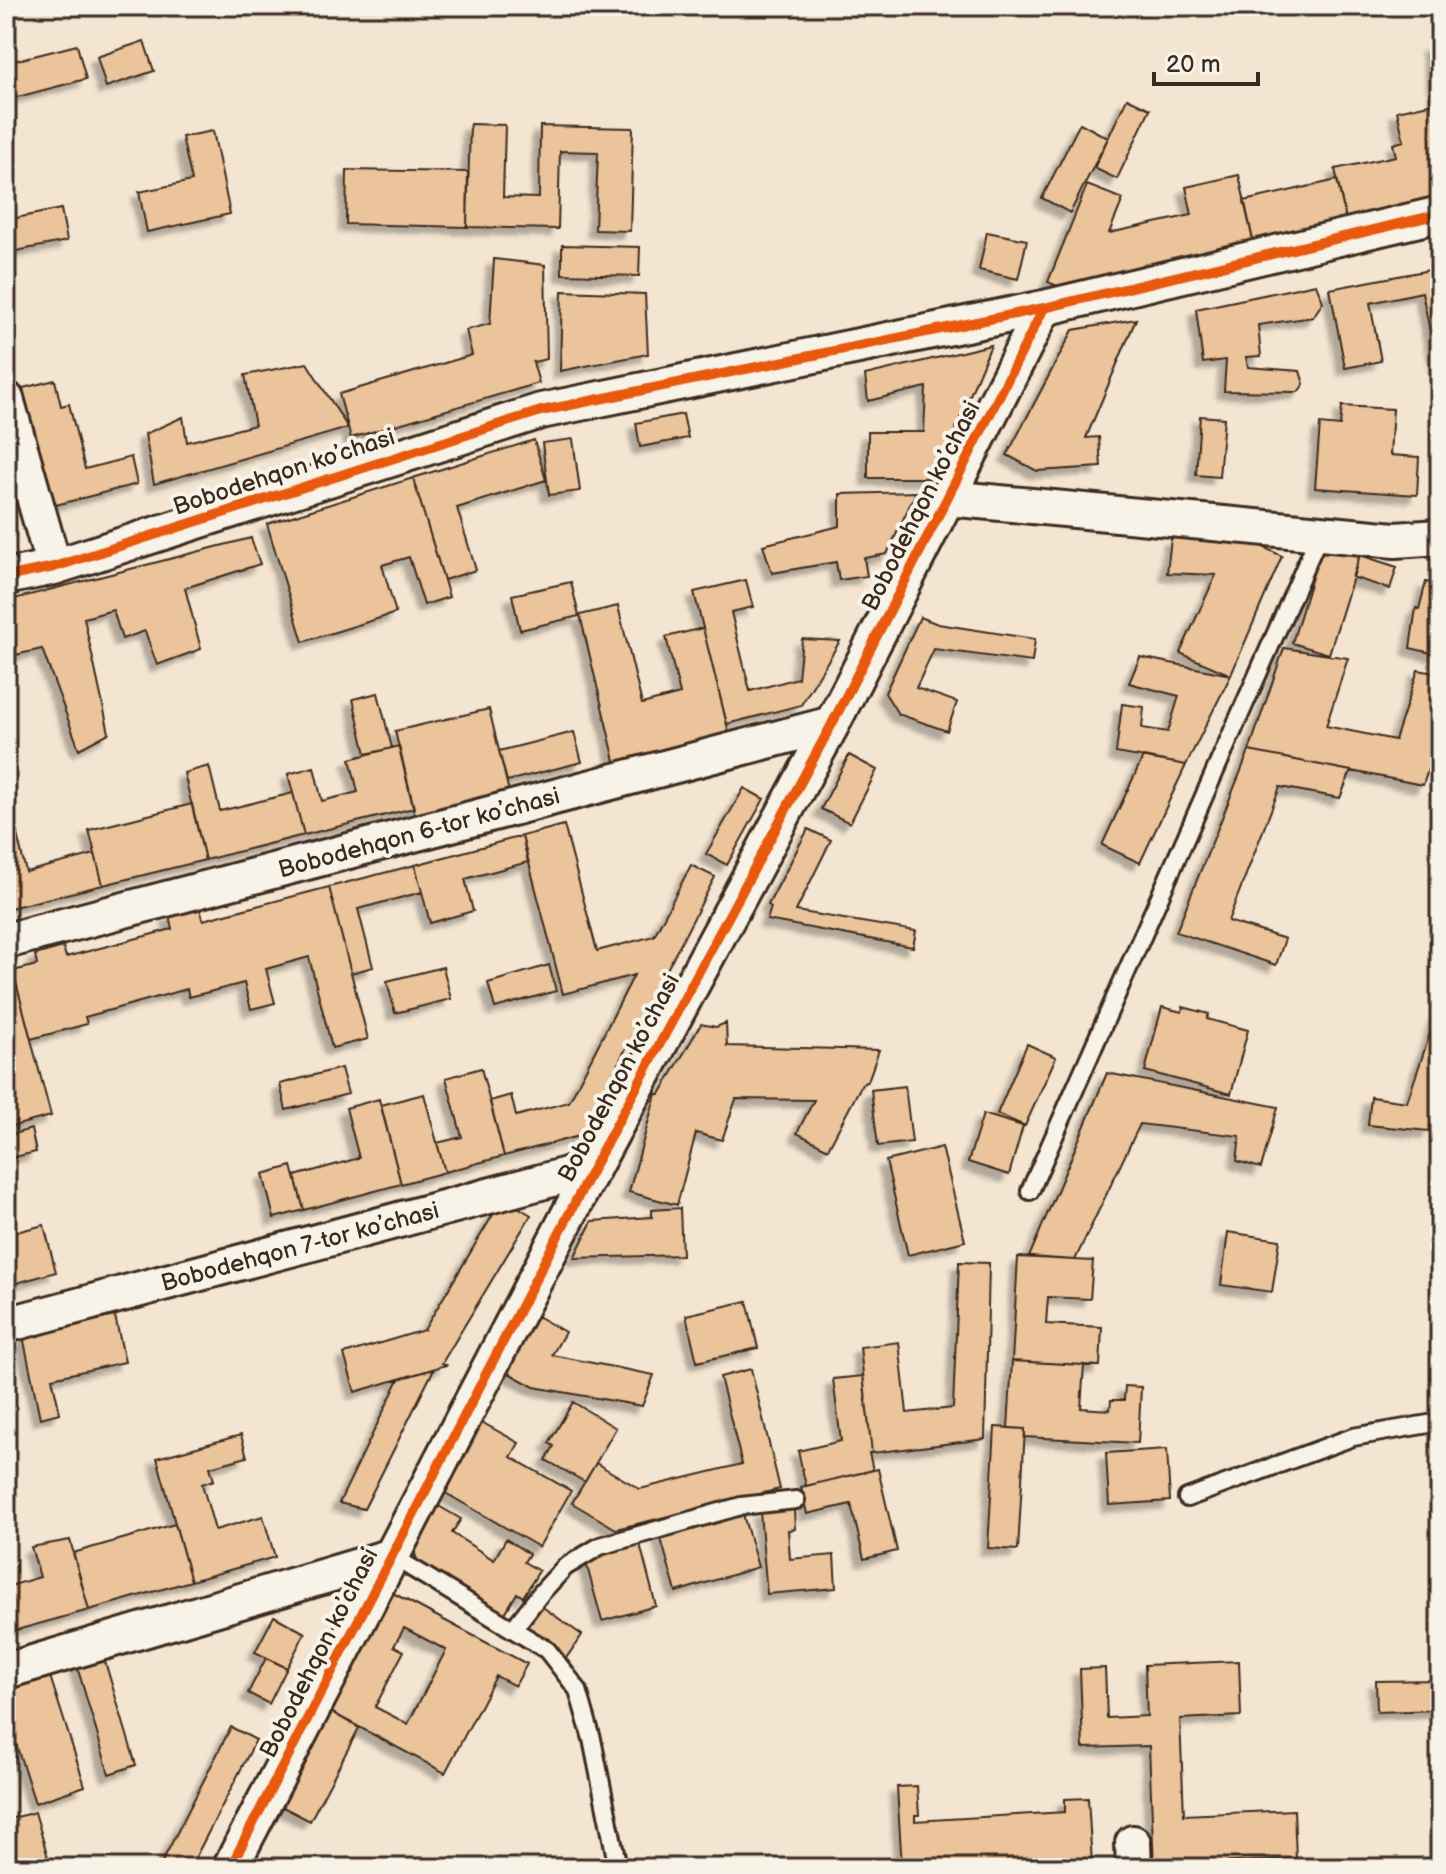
<svg xmlns="http://www.w3.org/2000/svg" width="1446" height="1874" viewBox="0 0 1446 1874" font-family="'Balsamiq Sans',sans-serif">
<defs>
<filter id="shadow"><feDropShadow dx="-7" dy="7" stdDeviation="2" flood-color="#0004"/></filter>
</defs>
<rect width="100%" height="100%" fill="#f3e5d1"/>
<filter id="ink" filterUnits="userSpaceOnUse"><feTurbulence type="fractalNoise" baseFrequency=".0125" numOctaves="2"/><feDisplacementMap in="SourceGraphic" scale="16" xChannelSelector="R" yChannelSelector="G"/><feConvolveMatrix kernelMatrix="1 2 1 2 8 2 1 2 1" color-interpolation-filters="sRGB"/></filter>
<g filter="url(#ink)">
<!-- building -->
<path fill="#ebc49b" stroke="#3b2a1e" stroke-width="2" fill-rule="evenodd" filter="url(#shadow)" d="M144,41L154,71L106,87L97,57Z
M1440,44V116L1429,46Z
M77,45L86,79L6,100V63Z
M1127,98L1150,109L1117,179L1094,168Z
M1438,102L1440,204L1347,224L1335,169L1396,156L1393,144L1404,141L1397,111Z
M1080,123L1108,138L1070,213L1042,198Z
M470,124L505,125L503,197L539,198L540,126L633,128L630,231L595,230L598,152L560,151L558,229L467,227Z
M213,131L230,214L147,232L139,192L192,181L182,137Z
M347,170L468,172L467,227L346,224Z
M1239,175L1254,245L1064,289L1048,282L1087,185L1123,199L1109,233L1192,215L1186,187Z
M1337,180L1347,224L1254,245L1244,201Z
M61,209L67,241L6,253V220Z
M987,232L1027,240L1018,279L979,270Z
M562,245L640,247L639,276L562,274Z
M494,259L545,265L547,359L533,362L539,383L351,438L339,394L472,355L466,330L490,324Z
M1440,268V381L1422,292L1370,303L1381,361L1345,368L1330,289Z
M1316,284L1323,302L1313,317L1258,325L1261,356L1246,357L1248,367L1300,371L1304,384L1298,392L1224,391L1226,360L1203,363L1196,309Z
M562,291L645,294L648,354L560,371Z
M1136,319L1086,438L1099,437L1101,467L1037,471L1007,455L1073,330Z
M991,345L935,478H868V432H924L926,387L868,401L865,375Z
M307,363L348,428L154,484L145,434L183,417L187,442L255,425L245,375Z
M55,380L61,406L69,404L85,469L131,457L137,484L52,506L23,388Z
M1342,406L1393,409L1390,455L1419,457L1417,495L1315,488L1320,424L1340,426Z
M683,414L688,438L640,447L636,423Z
M1200,416L1224,418L1219,477L1196,475Z
M573,439L580,491L549,495L542,443Z
M534,440L546,480L457,508L476,570L444,580L413,478Z
M413,478L449,597L424,605L409,557L382,565L396,613L303,642L267,524Z
M916,492L887,554L864,558L867,576L839,580L836,562L772,573L763,545L840,526V494Z
M251,538L260,564L185,588L201,649L157,665L145,631L122,639L113,610L84,618L109,733L79,749L42,649L6,657V601Z
M1171,538L1255,543L1282,556L1231,675L1180,653L1216,575L1167,573Z
M1322,544L1360,555L1329,654L1292,643Z
M1360,555L1397,567L1390,589L1352,577Z
M746,580L753,607L731,612L750,691L798,678L802,639L840,641L801,705L727,724L694,592Z
M571,582L579,616L520,630L512,595Z
M1426,582L1440,585V655L1410,648L1416,608L1419,609Z
M618,606L642,704L680,694L666,637L703,628L730,737L616,765L580,615Z
M920,617L938,624L1035,639L1032,662L934,649L916,688L957,702L947,731L898,714L885,693Z
M1284,648L1348,658L1326,726L1395,740L1418,670L1440,674V733L1423,785L1249,751Z
M1140,657L1231,675L1186,765L1116,753L1122,704L1144,707L1142,728L1168,732L1179,696L1129,683Z
M378,693L392,748L366,754L353,699Z
M489,709L509,792L415,815L395,731Z
M574,732L582,762L507,781L499,751Z
M399,746L414,808L304,835L288,774L314,767L322,801L358,792L350,759Z
M1249,751L1351,771L1340,798L1280,787L1228,921L1285,939L1276,965L1176,932Z
M849,755L877,770L850,823L821,809Z
M1143,757L1186,765L1140,863L1102,845Z
M209,766L220,811L293,793L304,835L205,860L184,773Z
M744,788L764,799L727,865L706,854Z
M192,804L205,860L103,885L89,830Z
M14,822L26,872L95,854L103,885L6,909V824Z
M564,825L597,951L654,936L691,865L715,877L581,1135L579,1133V1136L504,1156L490,1101L511,1095L516,1116L569,1102L634,975L563,994L522,836Z
M808,829L831,840L796,911L916,931L913,947L767,920L771,907L768,905Z
M522,836L528,862L465,879L473,911L430,923L415,865Z
M415,865L422,892L358,909L373,967L351,973L329,887Z
M329,887L368,1039L332,1048L309,957L266,969L275,1003L251,1009L244,983L189,997L187,989L85,1017L87,1024L31,1039L13,971L37,965L35,955L63,947L66,957L172,929L169,916L200,908L203,920Z
M549,965L556,991L495,1008L488,983Z
M443,967L451,999L395,1013L387,981Z
M13,971L51,1116L6,1128V973Z
M1162,1007L1182,1012L1183,1007L1209,1014L1207,1019L1248,1030L1231,1094L1145,1071Z
M1437,1013L1440,1014V1098L1429,1131L1368,1125L1371,1097L1407,1102Z
M726,1023L727,1046L879,1050L868,1081L862,1084L828,1149L797,1133L814,1100L736,1099L722,1140L696,1133L677,1205L629,1192L656,1094H660L701,1024L716,1027Z
M1027,1044L1056,1057L1025,1126L997,1114Z
M341,1068L348,1094L286,1110L280,1084Z
M481,1068L504,1156L445,1172L437,1143L462,1137L446,1078Z
M1107,1073L1278,1107L1261,1168L1237,1161L1240,1136L1140,1124L1075,1260L1029,1257Z
M905,1086L912,1142L878,1146L871,1090Z
M424,1094L445,1172L401,1184L381,1105Z
M379,1099L401,1184L304,1210L295,1176L359,1158L346,1108Z
M983,1114L1023,1126L1009,1175L968,1162Z
M31,1129L36,1152L6,1159V1136Z
M942,1147L965,1241L908,1255L886,1161Z
M292,1166L304,1210L274,1218L263,1174Z
M6,1193L16,1232L44,1225L56,1272L6,1286Z
M503,1198L531,1215L442,1363L446,1365L355,1392L344,1354L424,1330Z
M680,1208L682,1255L574,1258L592,1221L652,1217V1210Z
M1228,1232L1280,1240L1272,1292L1221,1285Z
M1018,1257L1093,1261L1090,1299L1048,1297L1046,1324L1102,1327L1100,1366L1012,1361Z
M959,1262L989,1263L985,1439L872,1453L860,1347L899,1342L907,1413L953,1408Z
M747,1301L758,1348L697,1362L686,1315Z
M115,1316L125,1362L52,1378L60,1413L40,1418L23,1336Z
M537,1316L565,1332L552,1355L654,1375L642,1406L534,1387L505,1371Z
M1012,1361L1084,1365L1081,1408L1110,1410L1111,1400H1124L1125,1386L1141,1387L1138,1443L1025,1437V1429L1008,1428Z
M434,1369L364,1509L339,1503L399,1379Z
M751,1369L780,1489L616,1529L572,1503L596,1463L640,1489L742,1464L720,1377Z
M863,1376L872,1453H869L873,1470L806,1486L798,1451L841,1441L833,1379Z
M573,1402L616,1428L585,1482L546,1460L554,1446L549,1443Z
M474,1418L519,1443L511,1457L571,1491L539,1547L435,1487Z
M995,1427L1025,1429L1018,1550L988,1548Z
M241,1435L247,1457L210,1467L214,1480L202,1484L215,1530L263,1516L275,1557L191,1581L157,1458Z
M1167,1449L1170,1501L1109,1505L1106,1453Z
M878,1469L897,1551L864,1559L851,1504L807,1514L801,1487Z
M437,1505L461,1519L452,1533L494,1560L506,1539L529,1554L524,1562L539,1571L523,1597L517,1593L504,1615L418,1562L412,1546Z
M794,1509L795,1529L788,1530L790,1559L834,1555L836,1588L767,1594L760,1512Z
M742,1511L758,1567L676,1592L660,1535Z
M175,1524L191,1581L89,1610L73,1553Z
M70,1540L89,1610L6,1633V1587L40,1577L31,1547Z
M640,1544L656,1606L602,1621L585,1559Z
M391,1592L527,1664L515,1686L496,1676L445,1773L329,1711ZM404,1628L446,1650L408,1724L375,1707L404,1651L394,1646Z
M537,1603L582,1635L564,1661L519,1628Z
M274,1616L305,1633L287,1668L255,1652Z
M103,1655L136,1765L109,1774L76,1663Z
M266,1658L287,1668L269,1704L248,1693Z
M1239,1661L1241,1716L1180,1719L1184,1815L1294,1810L1296,1859L1186,1864V1868H1154L1149,1746L1083,1748L1080,1669L1105,1668L1107,1718L1147,1716L1145,1665Z
M48,1670L85,1786L35,1803L6,1713V1684Z
M1440,1680V1710L1377,1712L1376,1681Z
M329,1711L359,1728L310,1821L279,1805Z
M231,1727L256,1740L190,1868H159Z
M917,1786L919,1815H915V1821L1065,1812V1799L1088,1798L1092,1864L1020,1868H902L897,1787Z
M35,1812L51,1868H16L6,1832V1820Z"/>
<g fill="none" stroke-linecap="round" stroke-linejoin="round">
<defs>
<path id="service" d="M1030,1191L1320,533
M1187,1498L1353,1437L1440,1422
M392,1556L547,1650L578,1690L592,1739L618,1868
M513,1629L541,1593L565,1567L600,1546L741,1506L796,1500"/>
<path id="minor" d="M6,399L54,567
M947,498L1395,540L1440,537
M6,577L54,567L541,411L1044,308L1440,214
M6,941L832,724
M6,1325L593,1168
M6,1671L392,1556
M1133,1843L1134,1868
M230,1868L593,1168L832,724L1044,308"/>
</defs>
<!-- service casing -->
<use href="#service" stroke="#3b2a1e" stroke-width="22"/>
<!-- minor casing -->
<use href="#minor" stroke="#3b2a1e" stroke-width="40"/>
<!-- service -->
<use href="#service" stroke="#f7f3e8" stroke-width="16"/>
<!-- minor -->
<use href="#minor" stroke="#f7f3e8" stroke-width="34"/>
<defs>
<path id="cycleway" d="M6,577L54,567L541,411L1044,308L1440,214
M230,1868L593,1168L832,724L1044,308"/>
</defs>
<!-- cycleway casing -->
<use href="#cycleway" stroke="#f7f3e8" stroke-width="15"/>
<!-- cycleway -->
<use href="#cycleway" stroke="#e8590c" stroke-width="10"/>
</g>
</g>
<g text-anchor="middle" dominant-baseline="central" stroke-width="8" stroke-linejoin="round" paint-order="stroke">
<!-- street labels -->
<g font-size="24" fill="#3b2a1e" stroke="#f7f3e8">
<text transform="translate(284 472) rotate(-18)">Bobodehqon koʼchasi</text>
<text transform="translate(921 506) rotate(-63)">Bobodehqon koʼchasi</text>
<text transform="translate(419 833) rotate(-15)">Bobodehqon 6-tor koʼchasi</text>
<text transform="translate(619 1078) rotate(-62)">Bobodehqon koʼchasi</text>
<text transform="translate(300 1247) rotate(-15)">Bobodehqon 7-tor koʼchasi</text>
<text transform="translate(319 1653) rotate(-63)">Bobodehqon koʼchasi</text>
</g>
</g>
<!-- margin -->
<rect width="1446" height="1874" fill="none" stroke="#f7f3e8" stroke-width="32"/>
<rect x="16" y="16" width="1414" height="1842" fill="none" stroke="#3b2a1e" stroke-width="3" filter="url(#ink)"/>
<!-- scale -->
<path d="M1154 72v12h104v-12" fill="none" stroke="#3b2a1e" stroke-width="4"/>
<text x="1166" y="72" font-size="24" fill="#3b2a1e" stroke="#f7f3e8" stroke-width="6" paint-order="stroke">20 m</text>
</svg>
